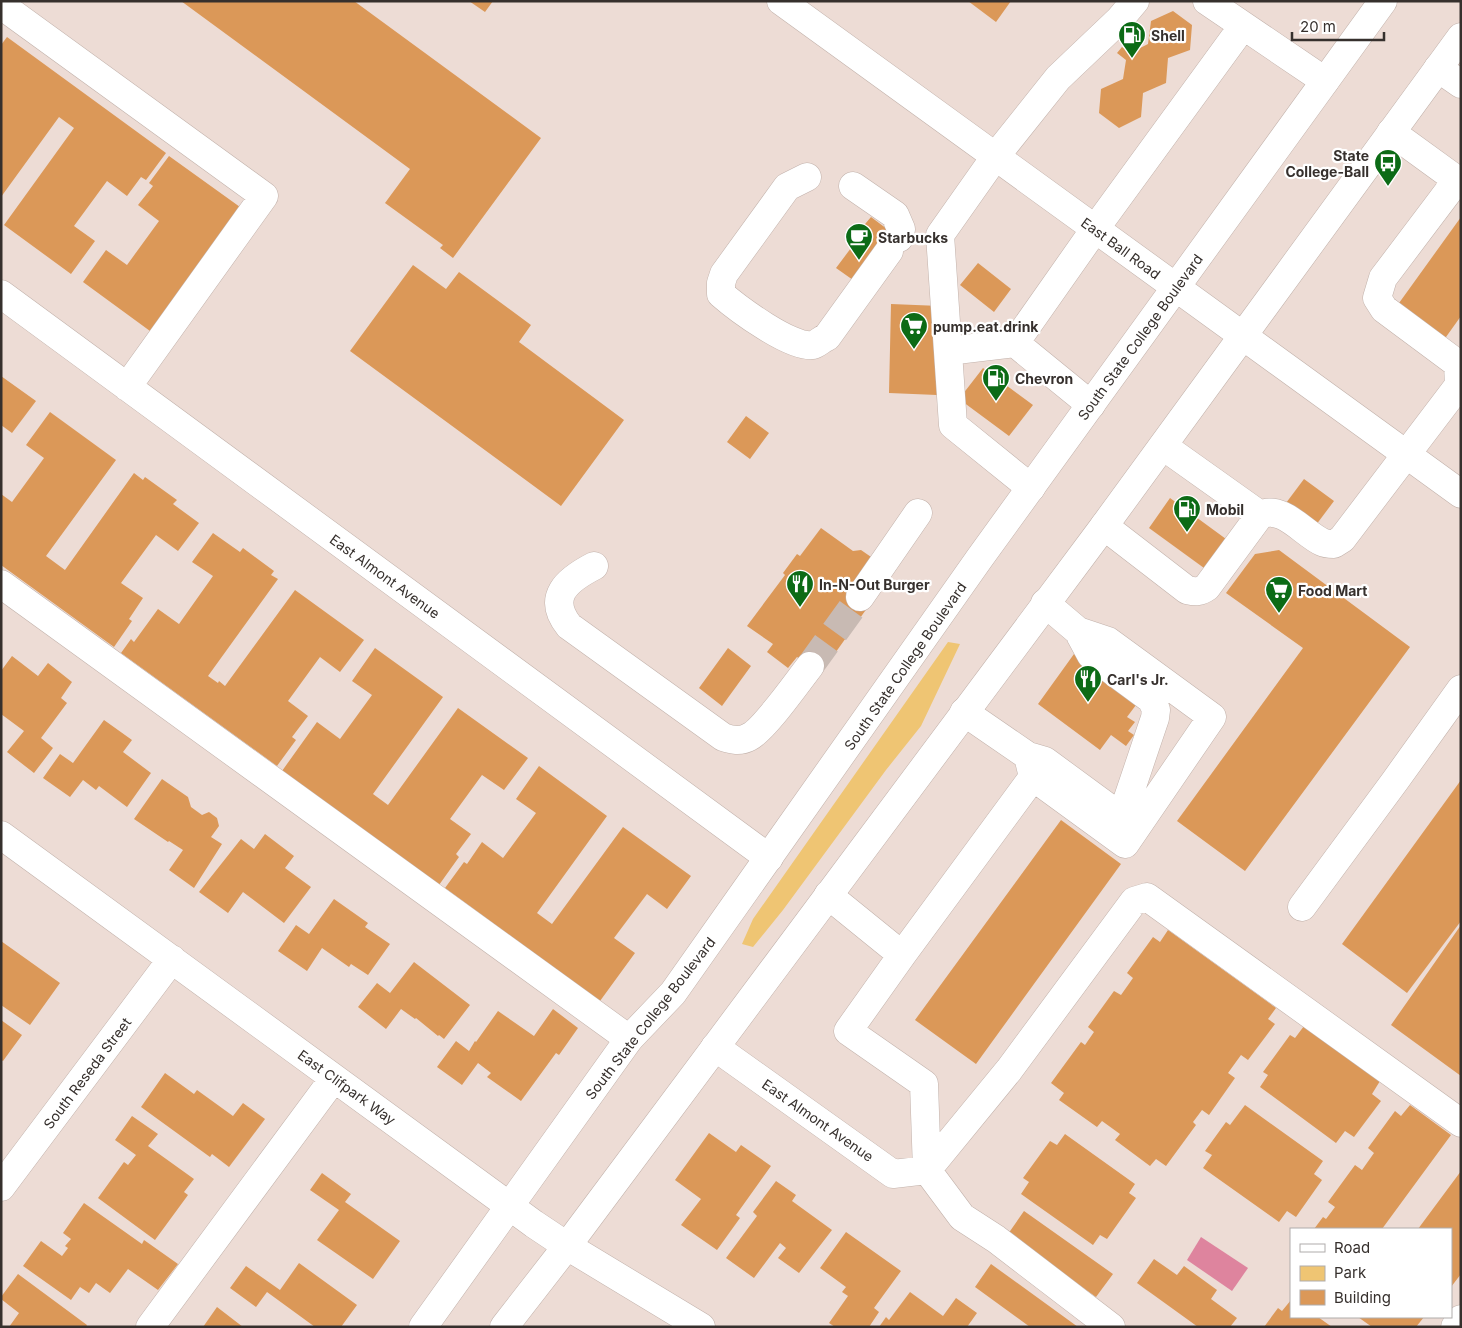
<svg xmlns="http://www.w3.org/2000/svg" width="1462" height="1328" viewBox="0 0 1462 1328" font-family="Inter,sans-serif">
<rect width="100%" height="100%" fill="#eddcd5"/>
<!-- green -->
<path fill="#efc573" d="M948,642L960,644L921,726L886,770L783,910L753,947L742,944L753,919Z"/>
<!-- water -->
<path fill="#de849e" d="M1201,1237L1248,1268L1232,1291L1187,1260Z"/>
<!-- building -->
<path fill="#db9858" d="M181,1H354L541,138L453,258L440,248L443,245L385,203L410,169Z
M469,1H493L485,12Z
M968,1H1011L996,22Z
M1173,11L1192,25L1190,50L1168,58L1166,83L1143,93L1141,117L1119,128L1099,113L1101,89L1123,79L1126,60L1117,53L1122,47L1130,53L1148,44L1151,21Z
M7,37L166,153L146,180L141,177L127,196L107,181L74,226L95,241L71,274L4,225L74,128L59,117L1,197V45Z
M169,156L240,207L150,331L83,282L106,250L127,265L159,221L138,205L153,186L149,183Z
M871,217L899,238L853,280L836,268L863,232L860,230Z
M1461,217V316L1441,344L1394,310Z
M978,263L1011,289L994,312L960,285Z
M413,265L446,289L459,272L531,325L519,342L624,420L561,506L350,351Z
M891,304L940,306L937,395L889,393Z
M983,368L1033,405L1009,436L959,399Z
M1,376L36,401L12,433L1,425Z
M50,412L116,460L46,556L65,570L134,473L143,480L145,477L177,500L173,504L199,523L178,551L156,535L121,583L143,598L129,619L132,621L114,647L1,565V494L12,502L44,458L26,445Z
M746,416L769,433L750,459L727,442Z
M1304,479L1334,501L1313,529L1283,507Z
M1170,498L1226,539L1204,568L1149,528Z
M821,528L853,551L861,550L874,559L870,604L821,673L797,657L788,668L767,652L773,644L747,626L785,575L783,573L797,554L800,556Z
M213,533L240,552L243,548L274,571L271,575L278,579L208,676L218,683L219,681L225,686L295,590L364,640L340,672L320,657L288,701L308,716L292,737L296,740L277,766L121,653L131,639L134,642L158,609L179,624L213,576L192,562Z
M1279,550L1410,647L1245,871L1177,821L1303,648L1226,593L1255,554Z
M375,648L443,697L373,794L388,805L458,708L528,758L504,790L482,775L450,819L471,834L456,854L459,857L439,885L282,771L317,722L340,739L372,695L352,681Z
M728,648L751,666L722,706L699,688Z
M1074,654L1139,701L1127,717L1135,722L1128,731L1134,735L1126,746L1111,735L1100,750L1038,704Z
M12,656L38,676L48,663L72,682L61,698L67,703L41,738L53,748L34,773L7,752L24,731L1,714V671Z
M104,720L132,740L123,752L151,773L127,807L99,786L96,790L83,780L70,797L43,778L60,754L73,763Z
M539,766L607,816L537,913L552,924L623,827L691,876L667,909L647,894L614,938L635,953L600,1001L445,888L464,862L467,864L482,842L503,858L536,813L516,799Z
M162,779L188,797L191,807L202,815L209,812L217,818L219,826L211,837L222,844L194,888L169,870L183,850L169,841L168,842L134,819Z
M1461,780V921L1407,993L1342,944Z
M1061,820L1121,864L976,1064L915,1020Z
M265,834L294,856L285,868L311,887L284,923L243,892L228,913L199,892L241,839L254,849Z
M334,899L368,923L365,927L390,944L368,975L351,964L349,967L322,948L307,971L278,951L296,925L309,934Z
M1461,925V1076L1391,1025Z
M1168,930L1276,1008L1268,1019L1275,1024L1248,1060L1241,1055L1228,1073L1235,1078L1209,1115L1202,1110L1193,1122L1196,1125L1166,1166L1156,1159L1150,1166L1115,1140L1120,1134L1102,1121L1097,1127L1059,1100L1064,1093L1051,1083L1081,1042L1085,1045L1094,1032L1088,1027L1114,991L1121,995L1133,978L1127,973L1153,937L1160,942Z
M1,941L60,983L30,1025L1,1005Z
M414,962L470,1005L444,1039L439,1035L438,1036L416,1018L415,1019L401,1009L386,1029L358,1007L377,983L390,993Z
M553,1009L578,1028L559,1055L556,1053L521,1101L487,1077L491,1073L478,1063L462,1085L437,1067L456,1041L469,1051L475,1041L476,1042L498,1011L534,1036Z
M1,1020L22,1035L3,1061L1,1060Z
M1304,1026L1380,1081L1372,1094L1381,1101L1354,1137L1345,1131L1336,1143L1260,1087L1268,1075L1263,1072L1290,1035L1295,1038Z
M165,1073L194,1094L197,1090L233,1116L243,1103L265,1119L229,1167L212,1154L210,1157L141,1107Z
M1245,1105L1323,1161L1314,1174L1322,1180L1296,1217L1287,1211L1279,1222L1203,1168L1212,1155L1205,1151L1226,1122L1230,1125Z
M1410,1105L1451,1135L1382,1229H1314L1323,1217L1326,1219L1335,1207L1328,1202L1355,1165L1362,1170L1374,1153L1368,1148L1395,1111L1401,1116Z
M132,1116L158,1134L148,1146L194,1179L184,1192L188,1195L155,1240L98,1198L124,1162L128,1165L136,1155L115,1140Z
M709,1133L736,1152L741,1145L771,1166L736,1215L740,1218L717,1250L681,1225L701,1199L675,1180Z
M1065,1134L1135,1184L1129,1193L1136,1198L1107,1239L1100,1235L1093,1245L1021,1194L1029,1182L1023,1178L1050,1141L1057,1145Z
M1461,1171V1274L1451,1287V1229H1418Z
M322,1173L351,1194L345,1202L400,1241L373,1279L317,1240L339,1210L310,1190Z
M776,1181L796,1195L792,1201L832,1230L799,1273L778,1258L786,1248L780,1243L754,1278L726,1258L757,1216L753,1212Z
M84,1203L142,1244L144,1240L178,1264L158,1290L128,1269L110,1293L96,1283L89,1293L80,1287L71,1300L23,1266L41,1241L62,1256L68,1248L65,1246L71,1239L63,1233Z
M1024,1211L1113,1274L1096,1297L1008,1234Z
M846,1232L901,1271L874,1308L879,1312L869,1327H835L829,1323L848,1296L842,1292L846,1287L820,1268Z
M1154,1259L1177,1275L1184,1266L1217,1290L1211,1299L1237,1318L1230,1327H1198L1137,1283Z
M299,1263L357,1305L341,1327H315L267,1292L256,1307L230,1288L246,1266L280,1290Z
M991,1264L1078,1327H1030L975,1287Z
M18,1274L87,1325L86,1327H9L19,1313L1,1299V1297Z
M910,1292L943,1316L956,1298L977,1313L967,1327H879L886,1317L889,1320Z
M1291,1300V1317H1318L1332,1327H1264L1278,1308L1282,1311Z
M217,1307L243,1327H203Z
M1358,1317H1424L1416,1327H1372Z"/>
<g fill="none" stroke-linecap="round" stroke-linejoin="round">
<!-- minor-tunnel -->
<path stroke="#c8bab3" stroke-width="28" stroke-dasharray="28 14" stroke-linecap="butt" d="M810,666L860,597"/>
<defs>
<path id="minor" d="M1207,1L1325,81
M1,5L264,196L127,387
M1438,68L1461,84
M807,177L787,187L724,274L721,283V294C737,308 792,349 813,345C817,344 822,339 827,337L889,251
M853,186L895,215L901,229L899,238
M1,294L769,858
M948,351L1015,343
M1091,405L1015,343L1095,229L1243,26
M1163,446L1260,515
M1031,488L953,425L940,235L995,157L1058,78L1119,20L1135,1
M1104,526L1187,590C1196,592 1200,592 1207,587L1260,515C1282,504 1304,534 1322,542C1326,544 1330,544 1334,544L1342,539L1459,385L1458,364L1384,309L1377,298L1383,278L1457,180L1391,132
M594,566C567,580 546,597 569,626L723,737C732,740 740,742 749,737C764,730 798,681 810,666
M1,584L629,1039
M860,597L918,513
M964,712L1028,756L1033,777L1125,844L1212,717L1108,641L1078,631L1045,603
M1028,756L1045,761L1109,808L1119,810L1126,804L1155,718L1156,710L1152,700L1091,655L1078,631
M1033,777L902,955L848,1031L924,1084L927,1170L962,1217L996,1239L1111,1327
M1,835L534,1224L567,1246L701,1327
M828,895L902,955
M1302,907L1395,781L1461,689
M715,1047L893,1174L927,1170
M927,1170L1009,1070L1134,901L1147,897L1461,1123
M1,1187L172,959
M150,1327L334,1078
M1455,1327L1461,1319"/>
<path id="major" d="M781,1L1461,494
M423,1327L629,1039L673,993L979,559L1383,1
M504,1327L567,1246L1104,526L1461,37"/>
</defs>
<!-- minor casing -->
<use href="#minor" stroke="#c2b2ab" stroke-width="29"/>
<!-- major casing -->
<use href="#major" stroke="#c2b2ab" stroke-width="29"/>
<!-- minor -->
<use href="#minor" stroke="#fff" stroke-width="28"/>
<!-- major -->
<use href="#major" stroke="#fff" stroke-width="28"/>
</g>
<!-- icons -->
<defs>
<symbol id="fuel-pin" viewBox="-11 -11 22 30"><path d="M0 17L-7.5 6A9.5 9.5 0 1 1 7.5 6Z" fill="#0c6b16" stroke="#fff"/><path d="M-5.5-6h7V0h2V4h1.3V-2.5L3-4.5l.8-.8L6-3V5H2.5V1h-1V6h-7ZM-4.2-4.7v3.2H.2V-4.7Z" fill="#fff"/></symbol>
<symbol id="bus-pin" viewBox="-11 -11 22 30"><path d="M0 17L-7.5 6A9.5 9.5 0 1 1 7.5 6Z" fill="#0c6b16" stroke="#fff"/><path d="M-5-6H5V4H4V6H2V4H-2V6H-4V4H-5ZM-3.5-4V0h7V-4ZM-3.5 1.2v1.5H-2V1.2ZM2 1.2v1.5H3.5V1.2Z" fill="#fff"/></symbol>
<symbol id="cafe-pin" viewBox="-11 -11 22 30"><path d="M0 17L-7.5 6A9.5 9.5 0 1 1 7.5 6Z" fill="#0c6b16" stroke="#fff"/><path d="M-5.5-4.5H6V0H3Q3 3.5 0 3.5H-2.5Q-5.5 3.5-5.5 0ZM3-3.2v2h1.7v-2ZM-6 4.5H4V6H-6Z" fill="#fff"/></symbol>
<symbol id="supermarket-pin" viewBox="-11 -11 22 30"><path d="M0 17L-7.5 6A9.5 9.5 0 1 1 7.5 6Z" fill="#0c6b16" stroke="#fff"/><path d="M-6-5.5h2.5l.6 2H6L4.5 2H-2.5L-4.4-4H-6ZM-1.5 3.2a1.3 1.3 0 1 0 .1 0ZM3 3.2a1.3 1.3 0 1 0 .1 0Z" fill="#fff"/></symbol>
<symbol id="restaurant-pin" viewBox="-11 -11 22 30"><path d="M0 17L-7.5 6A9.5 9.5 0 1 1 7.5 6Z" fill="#0c6b16" stroke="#fff"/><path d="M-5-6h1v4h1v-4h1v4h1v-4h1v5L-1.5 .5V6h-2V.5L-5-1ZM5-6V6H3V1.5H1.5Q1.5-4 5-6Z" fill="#fff"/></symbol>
</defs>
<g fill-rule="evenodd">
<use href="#fuel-pin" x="1116" y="19" width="32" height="43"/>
<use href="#bus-pin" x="1372" y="147" width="32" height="43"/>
<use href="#cafe-pin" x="843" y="221" width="32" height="43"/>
<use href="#supermarket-pin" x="898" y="310" width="32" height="43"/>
<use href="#fuel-pin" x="980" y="362" width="32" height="43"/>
<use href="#fuel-pin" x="1171" y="493" width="32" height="43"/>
<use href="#restaurant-pin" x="784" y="568" width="32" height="43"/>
<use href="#supermarket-pin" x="1263" y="574" width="32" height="43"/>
<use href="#restaurant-pin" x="1072" y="663" width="32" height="43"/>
</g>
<g text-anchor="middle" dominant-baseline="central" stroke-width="4.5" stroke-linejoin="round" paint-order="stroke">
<!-- poi labels -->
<g font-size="14" font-weight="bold" fill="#36302d" stroke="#fff" text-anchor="start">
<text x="1151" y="35">Shell</text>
<text x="1369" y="155" text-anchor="end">State<tspan x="1369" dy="16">College-Ball</tspan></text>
<text x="878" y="237">Starbucks</text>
<text x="933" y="326">pump.eat.drink</text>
<text x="1015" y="378">Chevron</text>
<text x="1206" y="509">Mobil</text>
<text x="819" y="584">In-N-Out Burger</text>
<text x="1298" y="590">Food Mart</text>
<text x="1107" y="679">Carl's Jr.</text>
</g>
<!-- street labels -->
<g font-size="14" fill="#36302d" stroke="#fff">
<text transform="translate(1121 248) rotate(36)">East Ball Road</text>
<text transform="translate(1140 337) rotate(-54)">South State College Boulevard</text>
<text transform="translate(385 576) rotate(36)">East Almont Avenue</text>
<text transform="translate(905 666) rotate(-55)">South State College Boulevard</text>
<text transform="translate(650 1018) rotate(-52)">South State College Boulevard</text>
<text transform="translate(87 1073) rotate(-53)">South Reseda Street</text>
<text transform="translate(347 1087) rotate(36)">East Clifpark Way</text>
<text transform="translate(818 1120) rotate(35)">East Almont Avenue</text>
</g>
</g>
<!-- border -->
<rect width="1462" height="1328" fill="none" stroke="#36302d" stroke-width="5"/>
<!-- legend -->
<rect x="1290" y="1228" width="162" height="90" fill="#ffffff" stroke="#afacab"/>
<rect x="1300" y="1244" width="25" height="8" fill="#ffffff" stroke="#afacab"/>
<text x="1334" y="1253" font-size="15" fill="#36302d">Road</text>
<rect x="1300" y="1266" width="25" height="15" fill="#efc573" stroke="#afacab"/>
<text x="1334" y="1278" font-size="15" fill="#36302d">Park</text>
<rect x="1300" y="1290" width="25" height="15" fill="#db9858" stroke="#afacab"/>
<text x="1334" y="1303" font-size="15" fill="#36302d">Building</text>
<!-- scale -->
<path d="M1292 32v8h92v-8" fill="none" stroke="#36302d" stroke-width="2.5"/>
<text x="1300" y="32" font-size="15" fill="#36302d" stroke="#ffffff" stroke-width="4" paint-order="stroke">20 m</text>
</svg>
